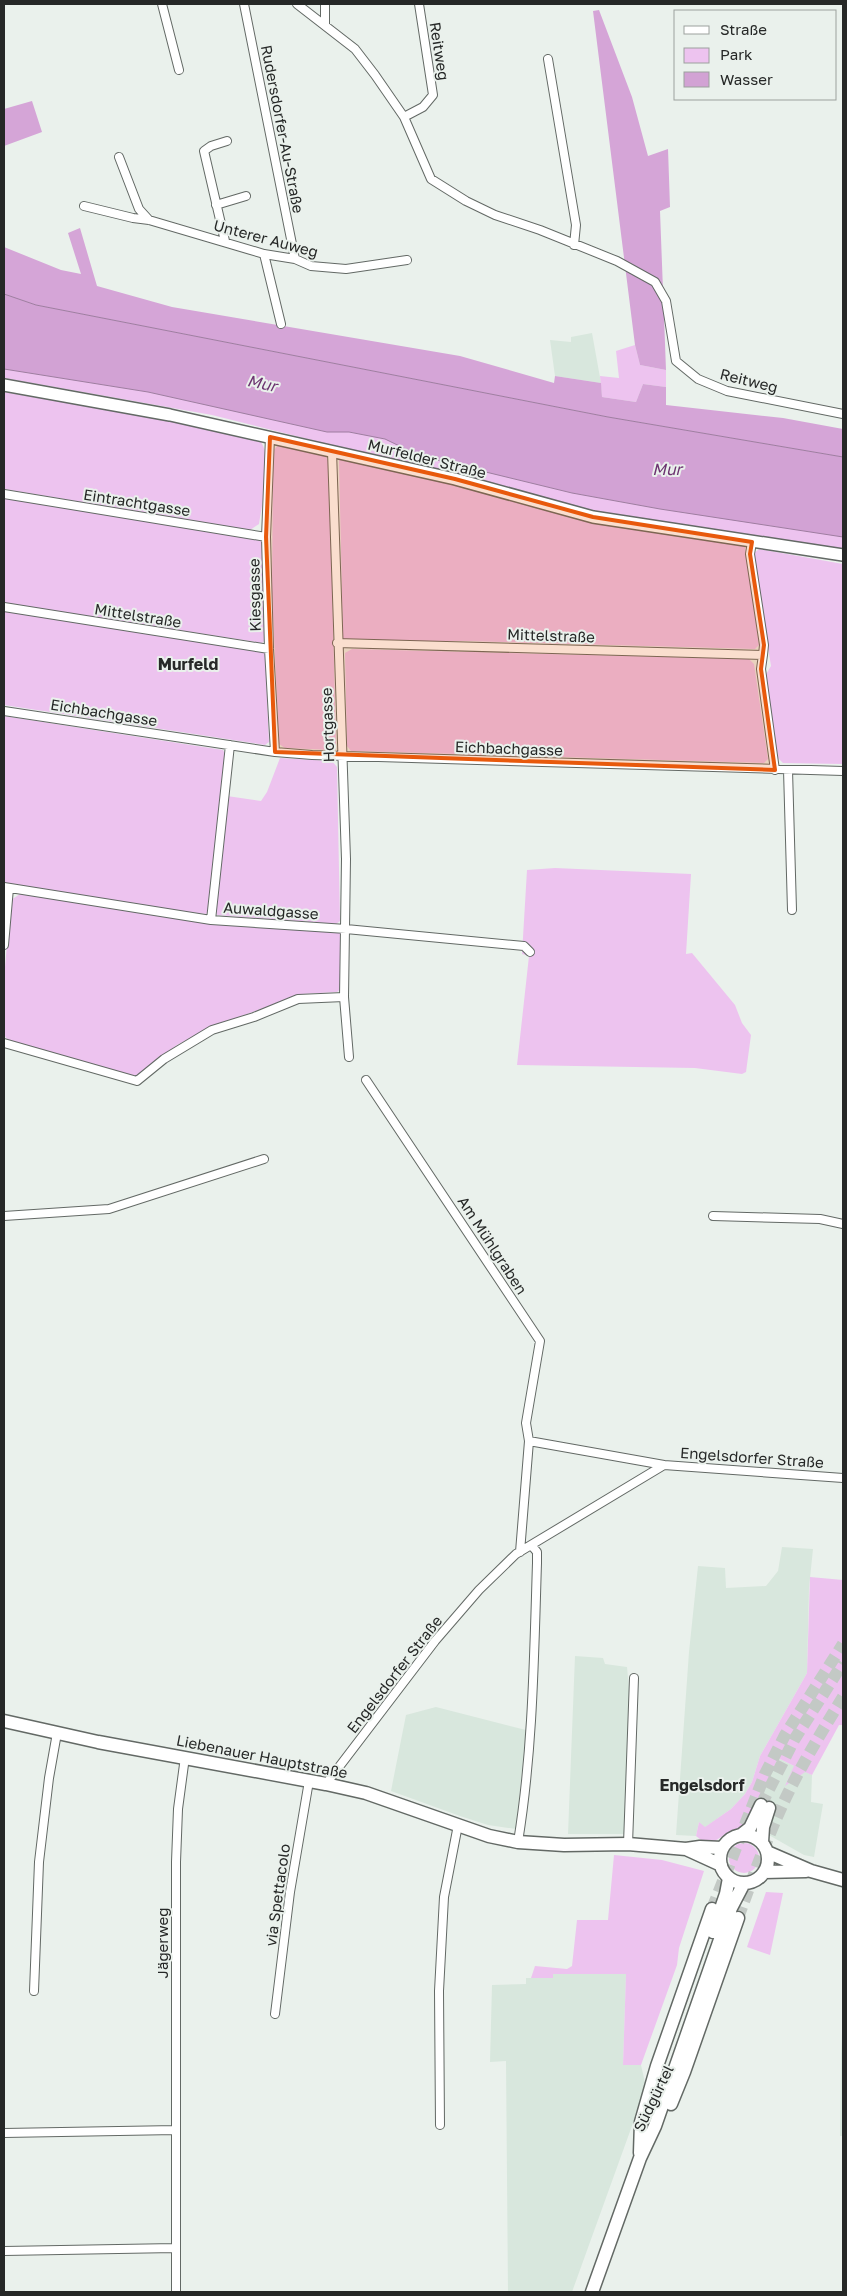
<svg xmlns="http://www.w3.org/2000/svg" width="847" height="2296" viewBox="0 0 847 2296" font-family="'Golos Text',sans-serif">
<rect width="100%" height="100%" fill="#eaf1ec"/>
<!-- built -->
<path fill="#d8e7dd" d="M592,333L601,383L555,376L550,340L571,342V337Z
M782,1547L813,1549L809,1588L807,1673L760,1756L752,1782L745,1794L731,1809L704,1828L699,1822L696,1836L676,1835L689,1652L698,1566L725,1568L726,1588L766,1586L778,1571Z
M575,1656L603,1658L605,1664L627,1667L630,1700L624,1834H568Z
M436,1707L526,1730L516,1829L488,1825L460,1816L391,1791L406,1715Z
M778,1758L812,1775L811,1802L823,1804L814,1857L804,1855L767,1834L744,1826L756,1806Z
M553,1974H626L623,2065H641L646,2087L572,2292H508L506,2061L490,2062L492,1985L526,1984V1978H547Z
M843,2010V2136H840L841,2054Z"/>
<!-- green -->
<path fill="#edc3ef" d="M635,345L640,365L666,370V387L643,384L636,402L602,397L600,376L619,378L616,351Z
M4,369L148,392L327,432H349L385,439L420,456L572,493L660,509L843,536V551L597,512L212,415L4,378Z
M4,392L200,426L261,442C273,460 262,502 259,524L250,530L4,489Z
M279,444L325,455L329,462L336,745L332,750L285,748L279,744L272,593L273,451Z
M341,457L464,486L495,497L590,520L745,546L759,645L755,649L465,641H343L339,461Z
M4,498L260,540L264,545L265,640L262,643L4,603Z
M759,549L843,564V764L783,763L778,758L765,676L771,666L753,554Z
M4,611L265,652L269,742L265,745L4,705Z
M352,649L749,659L754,664L768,759L764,763L351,751L347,746L345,653Z
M4,716L223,750L225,754L212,874L214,875L210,910L206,914L181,911L4,883Z
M280,758L332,761L337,767L340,921L336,924L217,915L214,905L227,796L261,801L267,792Z
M555,868L691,874L686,954L692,953L735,1005L742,1023L751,1035L746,1072L742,1074L695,1068L517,1065L529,956L522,954L527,870Z
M20,894L205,922L341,932L342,988L337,992L302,994L209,1028L177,1045L139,1074L131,1077L8,1040L4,1035V978L11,900Z
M810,1577L843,1580V1725H839L812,1775L805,1772L785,1786L794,1766L778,1758L756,1806L744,1826L730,1831L715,1841L705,1843L696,1836L699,1822L705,1827L731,1809L745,1794L752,1782L760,1756L807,1673Z
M729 1858a15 15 0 1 1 30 0a15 15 0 1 1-30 0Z
M614,1855L662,1860L704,1871L679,1948L677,1965L641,2065H623L626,1974H553V1978H531L535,1966L567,1969L572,1966L577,1920H608Z
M766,1892L783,1893L770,1955L747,1947Z"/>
<!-- forest -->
<path fill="#d5a5d7" d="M599,10L632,97L648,156L668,149L670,207L660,211L666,370L640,365L635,345L593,11Z
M32,101L42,132L4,146V109Z
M80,228L97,286L172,307L460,356L554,383L555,376L601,383L602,397L636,402L643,384L666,387V405L783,418L843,429V457L608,417L36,305L4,294V247L61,270L81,274L68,233Z"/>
<!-- water -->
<path fill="#d2a2d4" stroke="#9e7da0" d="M4,294L36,305L608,417L843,457V537L660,509L572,493L420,456L385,439L349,432H327L148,392L4,369Z"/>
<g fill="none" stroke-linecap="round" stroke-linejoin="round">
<!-- primary-tunnel -->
<path stroke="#c3c9c5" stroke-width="12" stroke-dasharray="12 6" stroke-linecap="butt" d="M761,1805L794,1740L843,1663
M712,1909L765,1774L785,1735L843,1644
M738,1918C754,1874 770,1829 791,1787C807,1756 825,1726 843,1697"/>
<defs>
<path id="street" d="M162,4L179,70
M244,4L295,259
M297,4L355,49L375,75L404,117L431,179L466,201L495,215L540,230L617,261L655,282L666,301L676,361L698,379L727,391L843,414
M325,25V4
M548,59L576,225L574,245
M404,117L423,107L433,95L419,4
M119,157L139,209L149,220
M216,205L246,196
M84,206L133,218L149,220L264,254L295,259L311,266L346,269L407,260
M225,241L204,151L211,146L227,141
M264,254L281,324
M270,437L266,537L269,649L275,752
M332,451L346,859L344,997
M4,494L266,537
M4,607L269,649
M337,643L763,655L764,645L750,554L752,542
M763,655L761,669L775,770
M4,711L275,752L312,755L843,771
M788,770L792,910
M4,887L211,920L346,929L524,946L530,952
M211,920L230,745
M4,945L9,888
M4,1043L137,1081L164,1059L212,1030L254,1017L298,999L344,997L349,1057
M366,1080L540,1341L526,1423L529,1441L520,1552
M4,1216L109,1209L264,1159
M713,1216L820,1219L843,1224
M529,1441L664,1465
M326,1784L435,1641L479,1590L516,1554L664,1465L843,1478
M518,1842C533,1750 534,1657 537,1563V1552L532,1546
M628,1844L634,1678
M34,1991L39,1862L49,1778L57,1733
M275,2014L290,1892L309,1781
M440,2125L439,1991L444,1897L458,1825
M4,2133L176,2130
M4,2251L175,2248
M176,2292V1862L178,1809L185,1757"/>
<path id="secondary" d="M4,385L170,415L455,479L593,517L843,555"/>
<path id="primary" d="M4,1721L98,1742L326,1784L366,1793L489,1836L518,1842L564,1845L628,1844L686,1849L700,1847L722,1848
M741,1835L750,1828L761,1805
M720 1859a24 24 0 1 1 48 0a24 24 0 1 1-48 0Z
M762,1842L763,1827L769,1808
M686,1849L721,1865
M767,1852L811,1871L843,1880
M764,1872L806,1871
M713,1932L726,1894L729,1878
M671,2104L684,2072L738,1918
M640,2153L641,2122L657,2066L712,1909
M592,2292L640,2158L655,2126L731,1908L744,1883"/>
</defs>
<!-- street casing -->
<use href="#street" stroke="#636965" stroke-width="10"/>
<!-- secondary casing -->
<use href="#secondary" stroke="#636965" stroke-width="14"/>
<!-- primary casing -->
<use href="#primary" stroke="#636965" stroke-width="15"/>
<!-- street -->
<use href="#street" stroke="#fff" stroke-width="8"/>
<!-- secondary -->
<use href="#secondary" stroke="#fff" stroke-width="11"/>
<!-- primary -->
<use href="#primary" stroke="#fff" stroke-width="12"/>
</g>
<!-- marked area -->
<path fill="#e8590c" fill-opacity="0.2" stroke="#e8590c" stroke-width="4" stroke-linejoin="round" d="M270,437L455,479L593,517L752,542L750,554L764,645L761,669L775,770L275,752L266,537Z"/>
<g text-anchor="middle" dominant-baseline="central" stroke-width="4" stroke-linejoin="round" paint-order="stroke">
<!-- street labels -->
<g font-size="15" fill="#262827" stroke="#eaf1ec">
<text transform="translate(440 51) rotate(81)">Reitweg</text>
<text transform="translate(283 129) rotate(79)">Rudersdorfer-Au-Straße</text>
<text transform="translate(266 238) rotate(15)">Unterer Auweg</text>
<text transform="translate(749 380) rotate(14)">Reitweg</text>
<text transform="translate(427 458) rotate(14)">Murfelder Straße</text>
<text transform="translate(137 502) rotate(9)">Eintrachtgasse</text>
<text transform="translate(254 595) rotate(-91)">Kiesgasse</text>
<text transform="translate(138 615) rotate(9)">Mittelstraße</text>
<text transform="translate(551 635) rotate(2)">Mittelstraße</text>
<text transform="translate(104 712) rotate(9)">Eichbachgasse</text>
<text transform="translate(327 725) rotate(-92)">Hortgasse</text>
<text transform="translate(509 748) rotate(2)">Eichbachgasse</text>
<text transform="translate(271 910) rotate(4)">Auwaldgasse</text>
<text transform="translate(493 1245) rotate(57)">Am Mühlgraben</text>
<text transform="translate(752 1457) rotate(4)">Engelsdorfer Straße</text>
<text transform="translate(394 1674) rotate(-52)">Engelsdorfer Straße</text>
<text transform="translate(262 1756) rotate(11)">Liebenauer Hauptstraße</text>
<text transform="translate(277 1895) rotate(-82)">via Spettacolo</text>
<text transform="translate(162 1943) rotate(-90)">Jägerweg</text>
<text transform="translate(653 2098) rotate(-64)">Südgürtel</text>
</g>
<!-- water labels -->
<g font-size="16" font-style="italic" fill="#6c3370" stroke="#eaf1ec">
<text transform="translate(262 383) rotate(12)">Mur</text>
<text x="667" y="469">Mur</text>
</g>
<!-- neighbourhood labels -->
<g font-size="16" font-weight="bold" fill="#262827" stroke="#eaf1ec">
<text x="188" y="664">Murfeld</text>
<text x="702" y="1785">Engelsdorf</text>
</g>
</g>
<!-- border -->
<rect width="847" height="2296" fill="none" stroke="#262827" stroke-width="10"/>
<!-- legend -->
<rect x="674" y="10" width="162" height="90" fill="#eaf1ec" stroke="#9ca19d"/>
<rect x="684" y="26" width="25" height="8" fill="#ffffff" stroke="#9ca19d"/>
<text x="720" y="35" font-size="15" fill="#262827">Straße</text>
<rect x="684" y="48" width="25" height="15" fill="#edc3ef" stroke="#9ca19d"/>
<text x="720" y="60" font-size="15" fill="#262827">Park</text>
<rect x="684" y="72" width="25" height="15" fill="#d2a2d4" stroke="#9ca19d"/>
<text x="720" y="85" font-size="15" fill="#262827">Wasser</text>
</svg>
